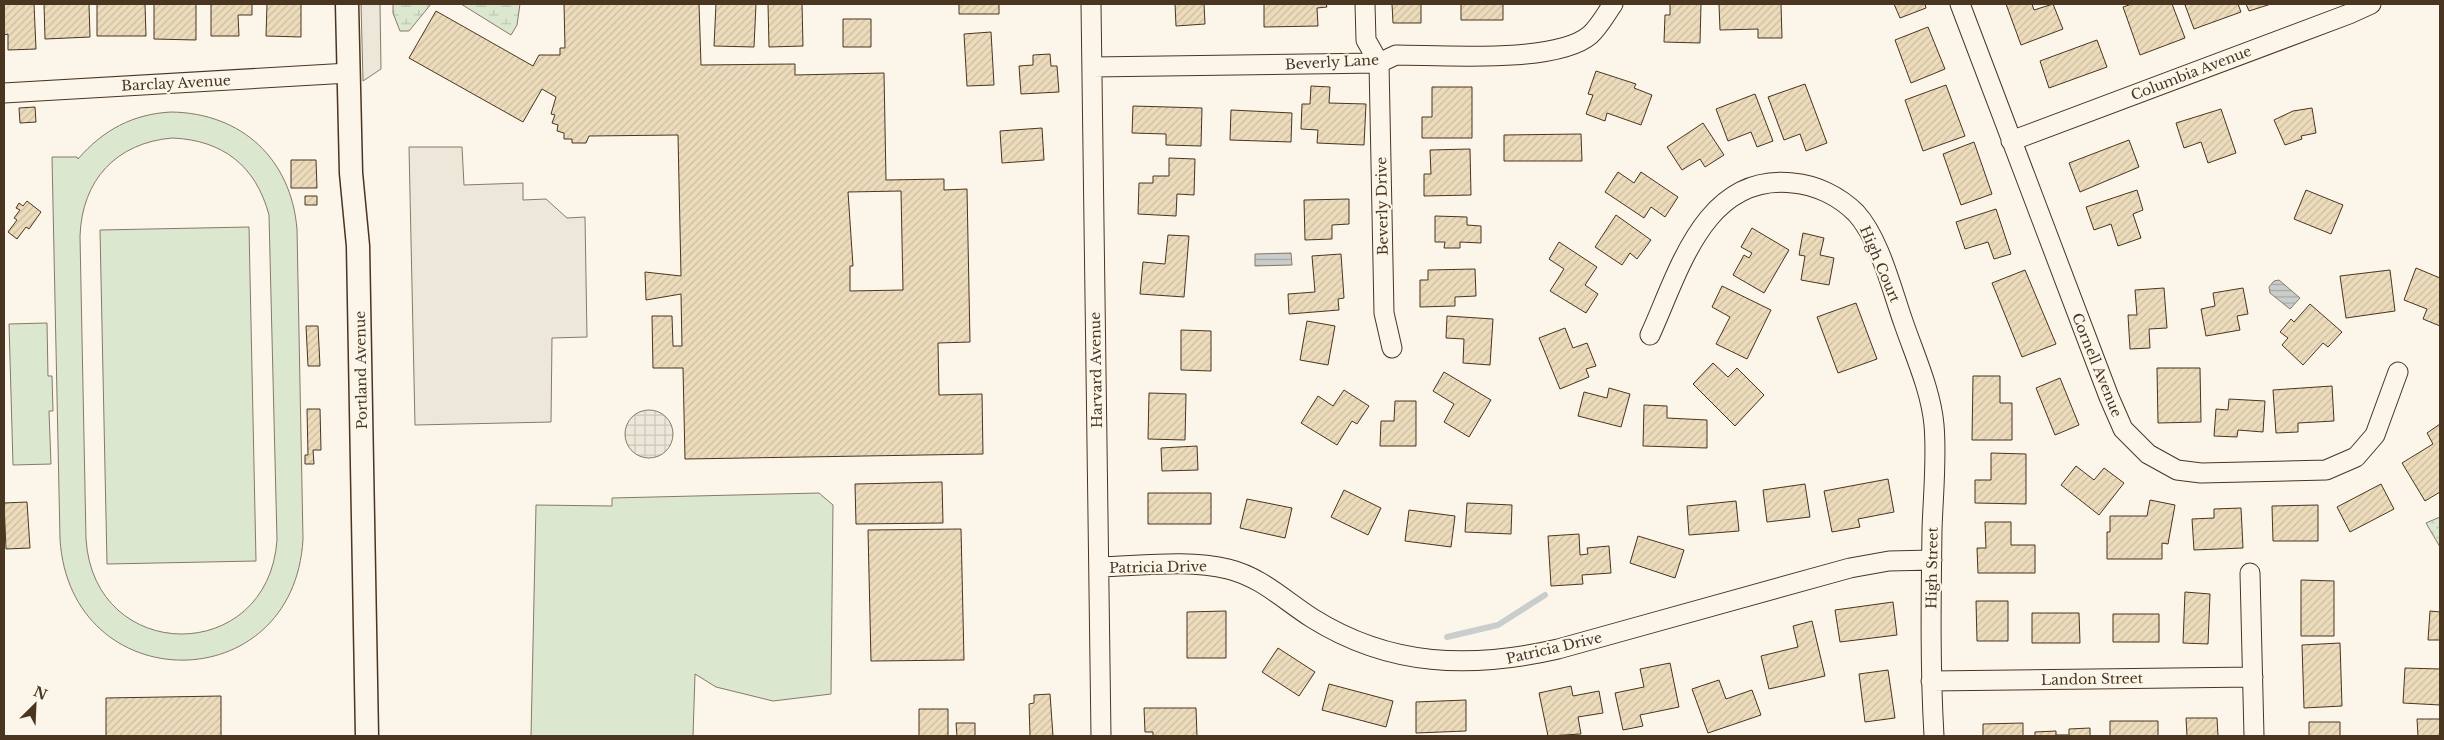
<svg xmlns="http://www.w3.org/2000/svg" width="2444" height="740" viewBox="0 0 2444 740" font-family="'Libre Baskerville',serif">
<defs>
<pattern id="wetland-marsh" width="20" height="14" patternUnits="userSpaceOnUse" patternTransform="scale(1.25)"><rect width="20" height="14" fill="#dce7d0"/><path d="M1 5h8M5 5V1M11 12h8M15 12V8" fill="none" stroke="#bec7b2"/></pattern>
<pattern id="park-dots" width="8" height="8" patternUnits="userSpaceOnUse" patternTransform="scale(1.25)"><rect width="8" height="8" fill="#dce7d0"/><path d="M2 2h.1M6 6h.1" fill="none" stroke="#bec7b2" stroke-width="1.8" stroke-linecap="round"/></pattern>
<pattern id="plaza-grid" width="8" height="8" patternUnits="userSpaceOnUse" patternTransform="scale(1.25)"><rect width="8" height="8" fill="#ede7d9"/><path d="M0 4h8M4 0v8" fill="none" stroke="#cdc7ba"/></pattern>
<pattern id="water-rules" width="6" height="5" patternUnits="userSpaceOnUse" patternTransform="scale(1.25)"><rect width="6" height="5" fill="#c9cecd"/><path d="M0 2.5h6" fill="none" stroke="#a5a8a6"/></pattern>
<pattern id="building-hatch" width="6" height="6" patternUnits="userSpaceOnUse" patternTransform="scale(1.25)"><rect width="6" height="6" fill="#ecdcbc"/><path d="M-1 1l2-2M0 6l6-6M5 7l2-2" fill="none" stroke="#ccbda1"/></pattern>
</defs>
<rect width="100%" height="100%" fill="#fbf6e9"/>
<!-- wetland -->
<path fill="url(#wetland-marsh)" stroke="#887966" d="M393,4H431L409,31H400L393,13Z
M461,4H520L517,25L511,35Z"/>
<!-- park -->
<path fill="url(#park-dots)" stroke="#887966" d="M2440,517V547L2426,523Z"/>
<!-- pitch -->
<path fill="#dce7d0" stroke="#887966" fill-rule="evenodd" d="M171,112C242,113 291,159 297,229L303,539C294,701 70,700 60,539L52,157H77L78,159C103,130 133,114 171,112ZM172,138C223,140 256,166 269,215L277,540C268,666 94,665 86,539L80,236C82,180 116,143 172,138Z
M249,227L256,561L107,564L100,230Z
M47,323L48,376H52L53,411H49L51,464L13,465L9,324Z
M819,493L833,505L831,694L773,701L716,687L695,674L693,736H531L536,505L612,506V498Z"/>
<!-- parking -->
<path fill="#ede7d9" stroke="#887966" d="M361,4H380L381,69L363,81Z
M409,147H462L464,185L523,183V200L546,199L567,218L585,217L587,337L552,338L551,422L415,425Z"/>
<!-- plaza -->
<path fill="url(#plaza-grid)" stroke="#887966" d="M625 434a24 24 0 1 1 48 0a24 24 0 1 1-48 0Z"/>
<!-- water -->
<path fill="url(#water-rules)" stroke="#887966" d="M1291,253L1292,265L1255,266V254Z
M2279,280L2300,298L2290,309L2270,293L2269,287L2274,281Z"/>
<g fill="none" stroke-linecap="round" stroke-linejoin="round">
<!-- stream -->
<path stroke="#c9cecd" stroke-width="6" d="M1447,637L1498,625L1545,595"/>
</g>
<!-- building -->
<path fill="url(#building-hatch)" stroke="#4a3520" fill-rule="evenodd" d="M4,4H34L36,49L8,50V34L4,35Z
M44,4H89L90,37L45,39Z
M97,4H145L146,36H97Z
M154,4H196V40L154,39Z
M211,4H252V15H238L239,36H211Z
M267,4H301V37L266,36Z
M564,4H699L701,65L795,64V75L884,73L886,180L944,179V190L967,189L970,342L938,343L939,395L982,394L983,454L685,459L683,368H653L652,316H672L673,346H682L681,294L646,300L645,272L681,276L678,135L589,136L586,143H572V139H564V133L557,131L558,125L552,123L555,115L551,114L556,97L542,89L523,122L409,58L436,11L533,66L539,55H560V48H565ZM901,191L903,290L850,291V266H853L848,192Z
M716,4H756L754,47L714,46Z
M768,4H802L803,46L769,47Z
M959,4H999V14H959Z
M1175,4H1204L1205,24L1176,26Z
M1264,4H1326L1327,7L1317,8L1318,26L1264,27Z
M1392,4H1421V23H1393Z
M1461,4H1503V20H1461Z
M1670,4H1701L1700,43L1664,42L1665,15H1670Z
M1719,4H1781L1782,38H1758V29L1720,30Z
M1894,4H1925L1926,8L1900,18Z
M2006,4H2032L2034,10L2053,4L2063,29L2021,45Z
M2132,4H2172L2185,38L2140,55L2123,7Z
M2189,4H2238L2241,12L2194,29L2185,5Z
M2246,4H2271L2249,11Z
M843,19H871V47H843Z
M1928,27L1945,69L1911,83L1895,40Z
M991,32L994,85L967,86L964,34Z
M2097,40L2107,67L2049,88L2040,61Z
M1050,54L1051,66H1057L1059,92L1021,94L1019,66L1033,65V55Z
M1596,71L1636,84L1634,88L1652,95L1641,125L1607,113L1605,121L1586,114L1593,95L1588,94Z
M1805,84L1827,143L1806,151L1800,134L1784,140L1768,97Z
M1946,85L1965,136L1923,151L1905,100Z
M1311,86L1330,87L1329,103L1366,104L1364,145L1317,143L1318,130L1301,129L1302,104H1310Z
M1432,87H1472V138H1422V117H1432Z
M1755,94L1773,141L1757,147L1751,132L1728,141L1716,109Z
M1133,106L1202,108L1201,146L1166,145V134L1132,133Z
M35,107L36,122L20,123L19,108Z
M2312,108L2316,133L2301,136L2302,139L2285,145L2274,120L2293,111Z
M2221,109L2236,153L2208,163L2201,142L2184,148L2176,123Z
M1231,110L1292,113L1291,142L1230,140Z
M1703,123L1724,155L1705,167L1700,159L1682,170L1667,147Z
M1042,128L1044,160L1002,163L1000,131Z
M1581,134L1582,161H1504V135Z
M2129,140L2139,167L2080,192L2069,163Z
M1974,142L1992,194L1961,205L1943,154Z
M1470,149L1471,195L1424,196V174H1431L1430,150Z
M1169,158L1195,159L1194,195L1177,194L1176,216L1138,214L1139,183H1153V176H1169Z
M291,160H316L317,188H291Z
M1618,172L1634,183L1641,172L1678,197L1665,217L1651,207L1644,218L1605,192Z
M2137,190L2143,210L2133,214L2141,238L2118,246L2111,224L2094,230L2086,207Z
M2306,190L2343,205L2331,234L2294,219Z
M305,196H317V205H305Z
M1349,199V224L1332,225V239L1305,240L1304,200Z
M27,201L41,212L29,229L26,227L17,239L8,232L17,220L14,218L20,210L16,208L19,203L23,206Z
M1996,209L2011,254L1994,259L1988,242L1965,249L1956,222Z
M1616,215L1651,240L1637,259L1630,253L1622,265L1595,247Z
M1435,216L1467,217V225L1481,226V243L1460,242V248H1444L1445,242H1435Z
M1752,228L1789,250L1764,293L1733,275L1744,255L1749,258L1752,253L1741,247Z
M1803,233L1824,238L1820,255L1834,258L1829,285L1801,280L1805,256L1799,255Z
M1168,235L1189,236L1184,297L1140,294L1143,262L1165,264Z
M1559,242L1597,267L1585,285L1598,294L1586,313L1550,291L1564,269L1549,259Z
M1341,254L1344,298L1338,299L1339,310L1289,314L1288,294L1315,292L1312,256Z
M2416,268L2440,278V326L2423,319L2427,309L2404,300Z
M1475,269L1476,296L1455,297V306L1420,307V280H1428V270Z
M2025,270L2056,344L2022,357L1992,283Z
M2390,270L2395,311L2346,318L2340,276Z
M1722,286L1771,310L1747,359L1716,344L1730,317L1712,307Z
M2164,288L2167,328L2149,329L2150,348L2130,349L2128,315H2137L2135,290Z
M2243,288L2248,314L2237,316L2240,330L2206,336L2201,309L2215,306L2213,293Z
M1856,303L1877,359L1838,373L1817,317Z
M2310,304L2342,332L2328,347L2323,343L2303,365L2282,345L2288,338L2280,332L2291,319L2294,322Z
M1447,316L1493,319L1490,365L1463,363L1464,339L1446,338Z
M1307,321L1335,326L1328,365L1300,360Z
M306,326H318L320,366H308Z
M1565,328L1573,348L1587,343L1596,366L1586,369L1589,377L1560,389L1539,338Z
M1181,330L1211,331V371L1181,370Z
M1713,363L1728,377L1737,368L1764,395L1735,426L1693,384Z
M2157,368H2200L2201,422L2158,423Z
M1444,372L1491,400L1469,437L1444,422L1454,404L1433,391Z
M1973,376H2000V403H2012V440H1972Z
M2060,378L2079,425L2055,435L2036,388Z
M2332,386L2334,421L2298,423V432L2276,433L2273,390Z
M1609,388L1630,394L1621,427L1578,416L1584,392L1607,398Z
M1344,390L1369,406L1357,424L1352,421L1337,445L1301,423L1318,396L1333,406Z
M1149,393L1186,394L1185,440L1148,439Z
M2229,399L2265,401L2263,432L2238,430L2237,437L2214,436L2216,409L2228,410Z
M1395,401H1416V446H1380L1381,421H1394Z
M1644,405L1667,406V418L1707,420V448L1643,446Z
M307,409H320L321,450H313L314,464H305V455H308Z
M2440,424V492L2425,501L2402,463L2433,444L2427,433Z
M1197,446L1198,470L1162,471L1161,448Z
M1991,453L2026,454V504L1975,503V480H1991Z
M2076,466L2094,480L2104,468L2124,483L2099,515L2061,485Z
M1888,479L1894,512L1858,519L1860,527L1832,532L1824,491Z
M942,482L943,523L856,524L855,484Z
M1805,484L1810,517L1767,522L1763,490Z
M2381,484L2394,509L2350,532L2337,507Z
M1344,490L1381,508L1368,535L1331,517Z
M1148,493H1211V524H1148Z
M1247,499L1292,508L1285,538L1240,528Z
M2150,500L2175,505L2168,544L2162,543V559H2107V532H2110V516H2147Z
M1736,501L1739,531L1689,535L1687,506Z
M27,502L30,548L6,549L4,503Z
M1467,503L1512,505L1511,534L1465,532Z
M2318,505V541H2273L2272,506Z
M2241,508L2243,548L2194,550L2192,519L2214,518V509Z
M1409,510L1455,516L1451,547L1405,541Z
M1985,522H2011V545H2035V573H1978L1977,548H1986Z
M961,529L964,660L871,661L868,530Z
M1579,534L1580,555L1588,554L1587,548L1609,546L1611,573L1582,575L1583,584L1551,586L1548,536Z
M1638,536L1684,550L1675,578L1630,563Z
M2301,580L2334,581V636H2301Z
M2185,592L2210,594L2208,644L2183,643Z
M1976,601H2008V641H1977Z
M1893,602L1897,635L1840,642L1835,610Z
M1226,611V658H1187V612Z
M2430,611L2440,612V640H2428Z
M2032,613H2079L2080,643H2032Z
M2113,614H2159V642H2113Z
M1812,621L1825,676L1769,689L1761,656L1798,647L1793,626Z
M2340,643L2342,706L2304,708L2302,645Z
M1278,648L1315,672L1299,696L1262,672Z
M1670,663L1679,707L1640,715L1643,726L1623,730L1615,693L1644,687L1640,669Z
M2405,668L2440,669V705L2403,703Z
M1888,670L1895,718L1865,722L1859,674Z
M1719,680L1726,699L1752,690L1761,715L1708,733L1692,689Z
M1329,684L1393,701L1386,727L1322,710Z
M1571,686L1573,696L1599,691L1603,713L1578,717L1581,734L1548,736L1539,693Z
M1050,694L1053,736H1030L1029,704L1034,703V695Z
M221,696V736H106V698Z
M1466,700V731L1416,733V702Z
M1144,708H1196L1197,736H1153V732H1145Z
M919,709H948V736H919Z
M2186,718H2217L2218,736H2187Z
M2417,719H2440V736H2418Z
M2110,721H2158V736H2110Z
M2309,722H2340V736H2309Z
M956,723H975V736H957Z
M2023,723V736H1983V724Z
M2090,728V736H2035V732L2056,731V735H2069V729Z"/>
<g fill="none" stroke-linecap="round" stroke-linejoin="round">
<defs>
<path id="minor" d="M1091,4L1101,736
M1365,4L1366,40L1379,63L1384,313L1392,348
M1960,4L2109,397L2123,429L2148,454L2177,470L2201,473L2326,470L2356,457L2375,435L2398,372
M1092,67L1379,63L1396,55C1442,55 1556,64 1590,35C1599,27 1606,14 1613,4
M4,93L349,73
M2011,141L2349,14L2371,4
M1650,335C1679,272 1704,173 1793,183C1816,185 1839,196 1856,213C1880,239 1892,291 1904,324C1915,356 1931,391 1934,425C1937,459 1933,496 1932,530C1931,599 1930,668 1934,736
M1099,567C1139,566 1189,559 1228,569C1261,577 1284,600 1312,618C1390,667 1471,669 1558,649L1850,568L1889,561L1932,560
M2250,573L2254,736
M1931,681L2253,677"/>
<path id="tertiary" d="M347,4L351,173L358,246L367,736"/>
</defs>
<!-- minor casing -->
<use href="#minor" stroke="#4a3520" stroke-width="21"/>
<!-- tertiary casing -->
<use href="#tertiary" stroke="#4a3520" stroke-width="25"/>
<!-- minor -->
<use href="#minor" stroke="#fbf6e9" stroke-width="19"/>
<!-- tertiary -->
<use href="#tertiary" stroke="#fbf6e9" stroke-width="22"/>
</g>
<g text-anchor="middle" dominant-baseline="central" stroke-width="4" stroke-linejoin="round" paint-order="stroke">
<!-- street labels -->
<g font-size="14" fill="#4a3520" stroke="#fbf6e9">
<text transform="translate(1332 62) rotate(-3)">Beverly Lane</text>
<text transform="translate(2191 73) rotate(-21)">Columbia Avenue</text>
<text transform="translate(176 83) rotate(-3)">Barclay Avenue</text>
<text transform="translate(1382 206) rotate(-91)">Beverly Drive</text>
<text transform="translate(1880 264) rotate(67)">High Court</text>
<text transform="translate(2097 365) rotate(68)">Cornell Avenue</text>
<text transform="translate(361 370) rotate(-91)">Portland Avenue</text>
<text transform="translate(1096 370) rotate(-91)">Harvard Avenue</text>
<text transform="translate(1158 567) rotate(-1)">Patricia Drive</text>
<text transform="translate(1932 568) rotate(-89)">High Street</text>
<text transform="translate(1554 648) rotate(-13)">Patricia Drive</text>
<text transform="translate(2092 679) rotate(-1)">Landon Street</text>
</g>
</g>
<!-- border -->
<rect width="2444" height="740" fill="none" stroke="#4a3520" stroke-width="10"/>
<!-- north arrow -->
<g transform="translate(35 705) rotate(24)" stroke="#fbf6e9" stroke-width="4" paint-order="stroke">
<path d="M0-4L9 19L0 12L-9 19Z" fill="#4a3520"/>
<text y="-8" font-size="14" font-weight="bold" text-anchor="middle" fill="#4a3520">N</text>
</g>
</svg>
